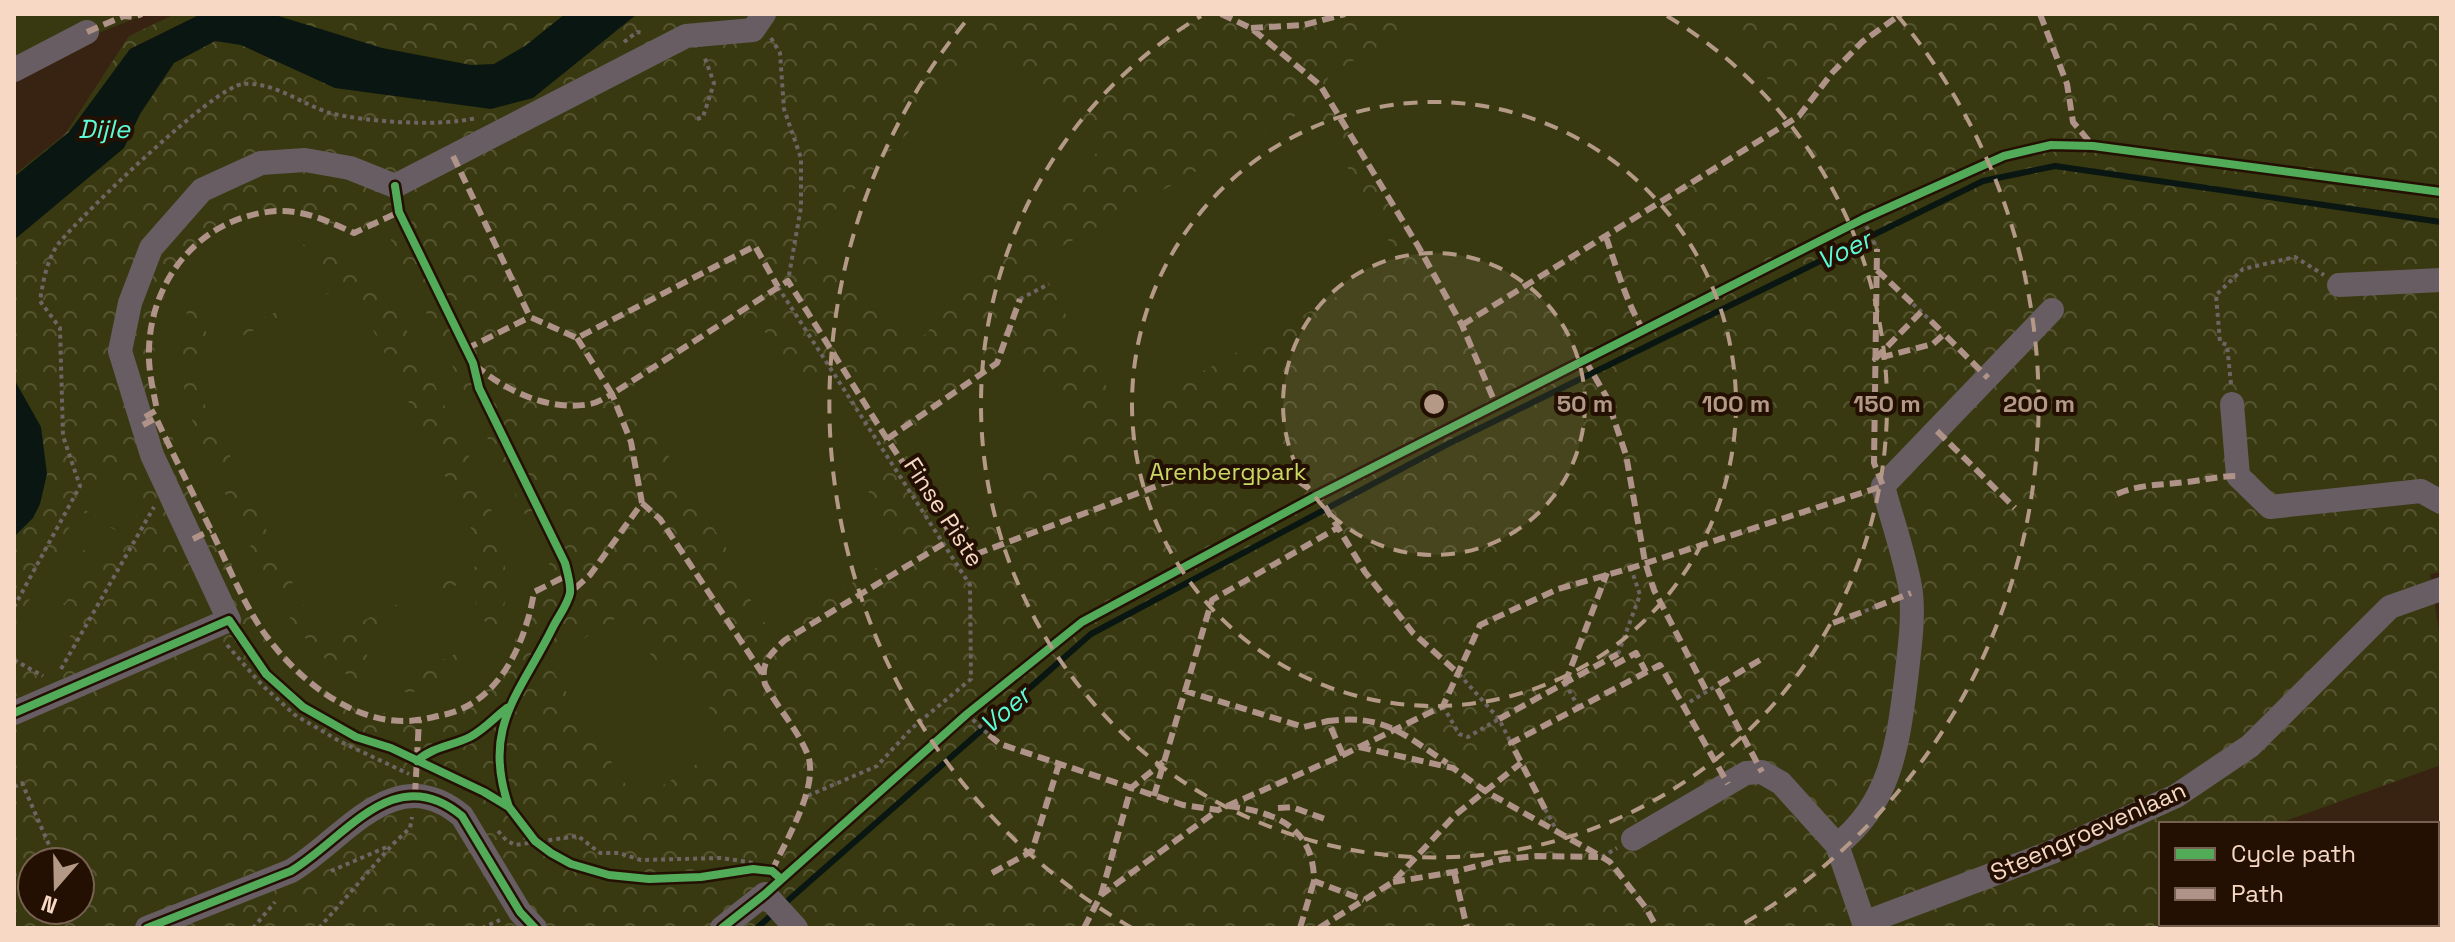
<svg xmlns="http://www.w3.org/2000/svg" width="2455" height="942" viewBox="0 0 2455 942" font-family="'Space Grotesk',sans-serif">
<defs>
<pattern id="park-crowns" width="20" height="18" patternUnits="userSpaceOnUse" patternTransform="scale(2)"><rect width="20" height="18" fill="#383910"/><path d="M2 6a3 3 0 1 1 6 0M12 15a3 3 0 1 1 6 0" fill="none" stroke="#555531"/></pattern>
</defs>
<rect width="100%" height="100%" fill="#382313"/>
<!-- park -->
<path fill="url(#park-crowns)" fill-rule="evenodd" d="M175,14H2441V572L2430,574L2441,644V765L2277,824H2161V924H2253V928H14V175L65,134L129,36ZM32,862H80V910H32Z"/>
<!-- garden -->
<path fill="#383910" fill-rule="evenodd" d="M14,14H146L14,67Z
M1433,14H1731L1791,121L1462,325L1418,246L1324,91L1329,75Z
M991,45L1101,148L913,347L803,244Z
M1313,106L1400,261L1123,416L1036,261Z
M279,216C307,218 329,225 354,237L383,224L555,576L531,590C522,624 511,662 485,687C428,741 336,711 289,660C257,623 239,577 217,534C178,453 120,353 181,267C207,232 238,220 279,216ZM301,244C327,252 349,263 369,282C406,317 426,367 447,411C484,487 553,612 458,676C436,691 409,696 383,689L492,636L465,581L357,634L383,689C312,672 280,605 250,545C234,512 218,479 201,446C183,398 173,352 190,302L212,343L323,289Z
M350,283L487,561L321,641L185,364Z
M753,313L798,386L828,367L887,465L862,481L905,550L771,633L728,563L733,559L627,390Z
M1020,349L1088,427L969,528L902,450Z
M96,479L142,505L127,533L80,507Z
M79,510L126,536L110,564L63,539Z
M63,541L91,556L65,603L37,588Z
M35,589L82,615L66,643L20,617Z
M624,613L655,661L673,651L731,742L637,802L547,662Z
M18,620L65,646L50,674L14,654V628Z"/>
<!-- water -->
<path fill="#0a1611" d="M201,14H272L382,48L471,65L494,64L525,46L565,14H637L533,98L491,109L335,88L241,45L215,41L174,63L140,114L124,148L14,240V177L69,132L130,49Z
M14,379L41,427L47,474L40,504L33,518L14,537Z"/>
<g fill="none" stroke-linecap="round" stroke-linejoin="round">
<!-- stream -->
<path stroke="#0a1611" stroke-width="6" d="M784,904L1091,634L1446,445L1983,181L2055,166L2441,222
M757,928L776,911"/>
<!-- path -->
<path stroke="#6e6463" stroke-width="4" stroke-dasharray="4 4" stroke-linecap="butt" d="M771,38L780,53L784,109L801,158V207L788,281
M624,42L637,32L644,33
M697,119L703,117L714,83L704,56
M1863,219L1877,249
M778,287L970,585L971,679L912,728L877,766L805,797
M1020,299L1049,284
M1913,304L1931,321
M2231,384L2227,345L2220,342L2216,295L2243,269L2295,257L2324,275
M14,607L80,486L63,436L60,328L40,301C43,281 47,259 59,243C82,215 214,86 243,84C273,81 303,105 330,113C366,122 441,127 476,118
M1865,611L1875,607
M227,645L262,685L295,715L341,742L409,774
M1618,654L1640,595L1631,568
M14,660L43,676
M61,669L154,507
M1459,674L1499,719L1511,743
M1565,683L1579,708
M1443,706L1459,734L1468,737L1499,719
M1683,706L1716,686
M967,714L989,735
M14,787L22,783L56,861L53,862
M1545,809L1558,833
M498,831L506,840L515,845L578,836L600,853H619L641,860L721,858L749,862L772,871
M1602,857L1617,848
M331,871L389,846
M253,928L275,902
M319,928L392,845L410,828L412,817
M482,928L500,920"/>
<!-- minor -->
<path stroke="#675d62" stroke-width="24" d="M14,70L87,32
M2339,285L2441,280
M2232,404L2238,476L2270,507L2421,491L2441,502
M14,713L229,620L152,455L120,351L130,303L151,248L202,190L261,163L305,160L350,168L395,186L686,36L753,30L764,14
M1633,839L1746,773L1762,772L1781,783L1837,845L1864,923L2052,852L2176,796L2250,746L2390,607L2441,589
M1837,845C1891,803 1898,743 1906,680C1909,652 1914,621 1911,593C1907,562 1891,517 1883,486L2052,310
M147,928L291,871C345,839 394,759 462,816L520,912L535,928
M722,928L765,894L796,928"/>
<!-- quiet -->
<path stroke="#af9288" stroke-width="6" stroke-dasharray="12 6" stroke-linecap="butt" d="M1221,14L1251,28L1320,85L1418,246L1462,325L1496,405
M2040,14L2067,84L2073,122L2093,146
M1251,28L1304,25L1345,14
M87,32L124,16L133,17L142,14
M453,156L530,317L577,338L755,246L778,287
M1606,237C1617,269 1626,301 1643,330
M1877,270L1913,304
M1921,312L1875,359L1933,344L1944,334L1988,378
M1931,321L1944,334
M1462,325L1799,116L1832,73L1862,42L1901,14
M577,338L612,394L788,281L887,439L964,553L970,556L979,553L1165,483L1231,468L1283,470L1318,495L1365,572L1413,633L1459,674
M466,349L530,317
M1585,360L1606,396L1626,455L1645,562L1654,590L1707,692
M475,365C504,390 549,412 590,404C597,403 605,398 612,394L631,442L642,503L590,575L570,593
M145,417L157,410C153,390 148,369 149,349C151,276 204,215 278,211C305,210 330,222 354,233L399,212
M143,425L156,418C174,456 193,494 212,532C228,565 242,600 262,630C293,675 348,722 405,721C420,721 433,717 447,714C501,700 526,641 534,592L568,575
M1937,431L2015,508
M887,439L997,363L1020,299
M2117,494C2141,484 2162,485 2187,482C2204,480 2220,476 2238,476
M642,503L660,519L762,673
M193,539L211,530
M1875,607L1911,593
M1833,623L1865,611
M1760,660L1716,686L1762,772
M1614,665L1636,653L1646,672
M1565,683L1607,573
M1185,691L1212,600L1337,528
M1499,719L1618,654
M989,735L1000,744L1183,805L1218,810L1343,755L1443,706L1480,625L1558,589L1631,568L1883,486L1874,463L1877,249
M1359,747L1453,768L1485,791L1602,857L1610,862L1646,908L1657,928
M1343,755L1328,721C1384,714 1403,734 1447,763
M415,795L419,720
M1154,796L1185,691L1304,727L1328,721
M1228,806C1275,812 1314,827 1314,881L1364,900
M1278,808L1292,807L1325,819
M1545,809L1511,743L1660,665L1728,784
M772,871C785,841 821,785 807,753C797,729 777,707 765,684C760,663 770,654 785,640L953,538L967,526
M1454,872L1467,928
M992,873L1032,851L1059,764
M1393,882L1454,872L1504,859L1538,856L1598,857
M1101,895L1131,788L1163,762
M1084,928L1101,895L1218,810
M1300,928L1314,881
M1319,928L1393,882L1455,815L1521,763"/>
<defs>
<path id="cycleway" d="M395,186L399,212L473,363L479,388L565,563C567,571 571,584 570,593C568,604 558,617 553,627C520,694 481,727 509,807
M14,713L229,620L266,674L303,707L356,737L391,748L484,792L509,807L535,841L551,853L571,864L609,875L649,879L701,877L753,869L772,871L781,879
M417,761C432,747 452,746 470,737C484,730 495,717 507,708
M147,928L291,871C345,839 394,759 462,816L520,912L535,928
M722,928L765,894L967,714L1082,622L1318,495L1863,219L2004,156L2051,145L2093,146L2441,192"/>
</defs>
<!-- cycleway casing -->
<use href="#cycleway" stroke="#241002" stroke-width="13"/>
<!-- cycleway -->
<use href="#cycleway" stroke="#51ab58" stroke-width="8"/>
</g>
<!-- distance rings -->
<circle cx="1434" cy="404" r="151" fill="#b49986" fill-opacity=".12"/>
<g fill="none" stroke="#b49986" stroke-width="4" stroke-dasharray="14 10">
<circle cx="1434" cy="404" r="151"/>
<circle cx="1434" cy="404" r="302"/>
<path d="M1667 16A453 453 0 1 1 1201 16"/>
<path d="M1132 928A605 605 0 0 1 971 15M1897 15A605 605 0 0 1 1736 928"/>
</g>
<g text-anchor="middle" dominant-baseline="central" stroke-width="8" stroke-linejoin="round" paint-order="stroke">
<!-- park labels -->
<g font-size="24" fill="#c9d764" stroke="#241002">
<text x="1228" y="471">Arenbergpark</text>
</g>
<!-- street labels -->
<g font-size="24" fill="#f6d8c4" stroke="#241002">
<text transform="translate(944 512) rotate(57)">Finse Piste</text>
<text transform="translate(2088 831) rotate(-24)">Steengroevenlaan</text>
</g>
<!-- water labels -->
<g font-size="26" font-style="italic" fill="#5dfad7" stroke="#241002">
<text x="104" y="129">Dijle</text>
<text transform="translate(1844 250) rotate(-26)">Voer</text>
<text transform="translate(1005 710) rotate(-41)">Voer</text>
</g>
</g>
<circle cx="1434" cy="404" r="12" fill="#b49986" stroke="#241002" stroke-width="4"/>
<g font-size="24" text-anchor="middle" font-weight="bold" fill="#b49986" stroke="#241002" stroke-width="8" stroke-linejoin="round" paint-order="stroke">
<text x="1585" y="412">50 m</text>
<text x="1736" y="412">100 m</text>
<text x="1887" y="412">150 m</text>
<text x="2039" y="412">200 m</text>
</g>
<!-- border -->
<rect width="2455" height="942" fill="none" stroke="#f6d8c4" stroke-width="32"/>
<!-- legend -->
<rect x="2159" y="822" width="280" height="104" fill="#241002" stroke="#786050" stroke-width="2"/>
<rect x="2175" y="848" width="40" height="12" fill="#51ab58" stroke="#786050" stroke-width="2"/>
<text x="2231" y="862" font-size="24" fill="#f6d8c4">Cycle path</text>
<rect x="2175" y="888" width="40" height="12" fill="#af9288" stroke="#786050" stroke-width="2"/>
<text x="2231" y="902" font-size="24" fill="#f6d8c4">Path</text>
<!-- north arrow -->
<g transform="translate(56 886) rotate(200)"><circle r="38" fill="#241002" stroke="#786050" stroke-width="2"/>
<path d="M0-6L14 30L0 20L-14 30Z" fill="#b49986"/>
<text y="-12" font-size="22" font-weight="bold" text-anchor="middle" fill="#f6d8c4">N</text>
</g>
</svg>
